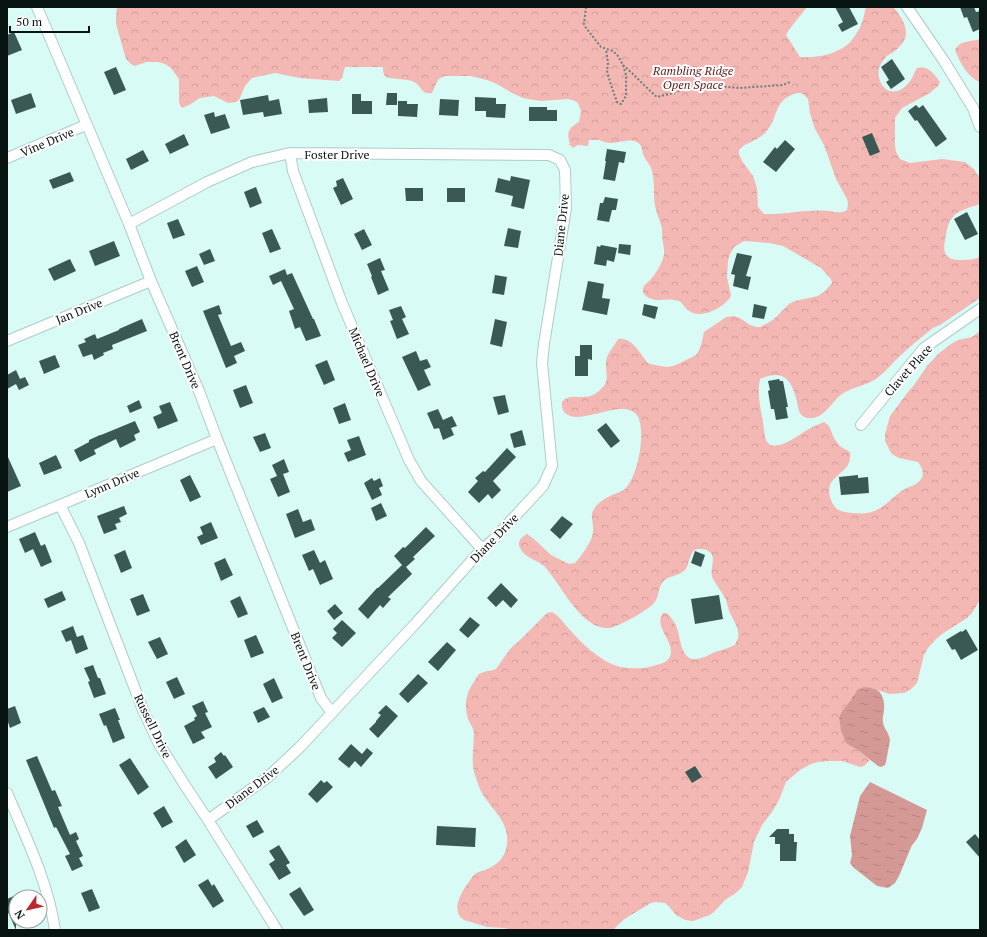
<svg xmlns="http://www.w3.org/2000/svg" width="987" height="937" viewBox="0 0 987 937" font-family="'PT Serif',serif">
<defs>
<pattern id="forest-crowns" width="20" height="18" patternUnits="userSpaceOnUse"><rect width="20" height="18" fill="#f4b8b4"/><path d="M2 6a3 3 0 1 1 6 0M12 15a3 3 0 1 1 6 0" fill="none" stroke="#d09d9a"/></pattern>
<pattern id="water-ripples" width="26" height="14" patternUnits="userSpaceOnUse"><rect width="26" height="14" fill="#d49995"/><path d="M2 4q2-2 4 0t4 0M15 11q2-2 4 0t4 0" fill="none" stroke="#b4837f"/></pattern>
</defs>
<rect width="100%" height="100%" fill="#d9fbf6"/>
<!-- forest -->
<path fill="url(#forest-crowns)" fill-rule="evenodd" d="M117,7H807C800,17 792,24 786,35L800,57C816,58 834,55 847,45C853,40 858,32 861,25C864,19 864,13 866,7H893C903,18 913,34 899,47C896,51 891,53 887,56C879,64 876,73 881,83C883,87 886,90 890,91C899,94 908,85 912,78C914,75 915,69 918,68C927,64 936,76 940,82L938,86L930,93L902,108L895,118V145L896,152L900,159L910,163L942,159L965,162L974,169L980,179V204C970,208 959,209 952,218C948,223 947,229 946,235C943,249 942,259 958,260C966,260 973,260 980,257V298L940,325L933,328C922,337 910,346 900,356C891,364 886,372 876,379C865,386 852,387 842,394C831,402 824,420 808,418C803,417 801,415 799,411C794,387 789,366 760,379C757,393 760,407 763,422C764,428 764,438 768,443C777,453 801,433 809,429C814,426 819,424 824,422L828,425L830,428L834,438L838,444L841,447L850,452C852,467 842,470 834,479C826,486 829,500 835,507C839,512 846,512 852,513C857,513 862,514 867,513C882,511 891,498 903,490C908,487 918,485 921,479C925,474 922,467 918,462L899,458L892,454L890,451L885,441V434L890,416L908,392L914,385L927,366L938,354L951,344L958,340L972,337L980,331V600L972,613L967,618L942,634L936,639L928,648L924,655L917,683L910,690L904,693L889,694L872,688H865L853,698L844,708L839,718L842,734L847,744L859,751L870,760L864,766L860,767L842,761H829L818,762L811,764L800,770L786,782L779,800L772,812L762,825L754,842L748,872L742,887L737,892L725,900L716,910L710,915L693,921L685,920L676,915L666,903L655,902L651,903L626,918L620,923L613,930H512L504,928L487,927L464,920C450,911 461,892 469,882C470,880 472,877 474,875C477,872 481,871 485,870C495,866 503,860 506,849C512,825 495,813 483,795C480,790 478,784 476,778C470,764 474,748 474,733C473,726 468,722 467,715C464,702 467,691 475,680C477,677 478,674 481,673C486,671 491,671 496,669L510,649L521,639L547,613L552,612C560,616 564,624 571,631C581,643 599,659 614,665C625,669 639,669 650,667C655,665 666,664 669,658C678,643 652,628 663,613H667C671,617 675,623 677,628C681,640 681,665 701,658C706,657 710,654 715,652C720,650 727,649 732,646C734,646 736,644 736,642C743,632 733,620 729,611C728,607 727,603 726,600C722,592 717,586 713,579C709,571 715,562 712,555C709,550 705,549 699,549C689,548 690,565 685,570C678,577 667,575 662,583C658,589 659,597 654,603C648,610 623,624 613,627C611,628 607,628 604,628C578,624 561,584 544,566C537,560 525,558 520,548C517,542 521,537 527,534L534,539L551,555L569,564L575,563C582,555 592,542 593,532C594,525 590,516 593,511C596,504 605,498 612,495C616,493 621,492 625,489C638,476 645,436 639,419C628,393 582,428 565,413C562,410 562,406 562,402C568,395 575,397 583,397C590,397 597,394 602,388C610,381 605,370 606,361C607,354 614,346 618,339C631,336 640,353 647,362L650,364L666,367L673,366L680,363L696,355L698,352L701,345L704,332L726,317L733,316L740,318L750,325L757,327H760L773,320L789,304L795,301L818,296L825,291L832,283L831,279L821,268L783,246L769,243L744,241L734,247L730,254L728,261L727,277L731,296C725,307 701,320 689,311C683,307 683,301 675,300C665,298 655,303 646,296C644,294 643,294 643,291C642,285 648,283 651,279C656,273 661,265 663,258C665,253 664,249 663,243C662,238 662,233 662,228C660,220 656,213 655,205C653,194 655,182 652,171C651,166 648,163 645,158C641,153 644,146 637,142C628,138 619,143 610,143C606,143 602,141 599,140C596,140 592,140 589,140L588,146L578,145L573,148L570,145H568L570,144C566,132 569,128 579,122L581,111L578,103L575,101L568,99L540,101L523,98L512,93L497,84L487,80L471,76H445L442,77L439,79L437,82L432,93C421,95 422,86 414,82C407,78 389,80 385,76C383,74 383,70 383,67H345L342,78L339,81L300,78L275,73L252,78L245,86L239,100L236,102L228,103L214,96L200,98L189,105L182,108L180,105L179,101V79L171,68L165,64L158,62H147L134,66L131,64L126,59L116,24V17ZM797,93H801L804,95L808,99L810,113L815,129L824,145L836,179L847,199L848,203L847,210C841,214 836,212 829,211C807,209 786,215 764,214L758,207L757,188L753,176L742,161L739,154V150C742,147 745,144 749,143C755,140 760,138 765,133C779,119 772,100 797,93Z
M980,39V82C968,78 959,61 955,50C960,40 971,42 980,39Z"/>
<!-- water -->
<path fill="url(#water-ripples)" d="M865,688C867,688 869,687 871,688C882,689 885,700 884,710C884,714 882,718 883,722C884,729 889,733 890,740L886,762L885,765L881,767L878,766L859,751L847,744L845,741L841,731L839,718L840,715L844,708L851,700L858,689Z
M870,782L927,810L922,828L917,839L912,845L899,876L895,883L888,888L877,886L854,868L850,863L852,855L850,836L860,796Z"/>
<!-- building -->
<path fill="#3a5854" d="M835,7H849L858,24L842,32L838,25L843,22Z
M960,7H974L976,12L980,11V29L973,32L967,17L964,18Z
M14,32L22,50L7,56V35Z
M892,59L905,79L891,89L886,82L889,80L881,67Z
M116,67L126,90L114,95L104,72Z
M31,93L36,107L16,114L11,100Z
M387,93H397V105H386Z
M352,94H361V101H372V114H352Z
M268,95L269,101L279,99L282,114L264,117L263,112L243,115L240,100Z
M475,97L496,98V104H506L505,118L486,117V111H475Z
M327,98L328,112L309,113L308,100Z
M440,99L459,100L458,116L439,115Z
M398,101H407V104H418L417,117L398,116Z
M916,105L919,108L923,105L947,139L936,147L917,120L915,121L908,111Z
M529,107H547V110H557V121H529Z
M214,112L215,117L225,114L230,128L211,134L204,115Z
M872,133L880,152L870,156L862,137Z
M184,134L189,145L170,154L165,144Z
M785,140L795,149L776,172L763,162L775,147L777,149Z
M607,149L626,152L624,163L619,162L615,181L603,179L606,161H605Z
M143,150L149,161L131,170L126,159Z
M70,172L74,181L53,189L49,180Z
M511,176L530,180L524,209L511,206L513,196L495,192L498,178L510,181Z
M343,178L353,199L341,205L333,188L337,186L336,181Z
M256,187L262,203L250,208L244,192Z
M405,188H423V201H406Z
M447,188H465V202H447Z
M605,197L618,199L616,210H612L609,222L597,220L600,203H603Z
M967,212L978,234L965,240L954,219Z
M178,219L185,235L173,239L167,223Z
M508,228L521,231L518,248L504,246Z
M272,229L281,249L270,253L262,233Z
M364,229L372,245L362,250L354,234Z
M114,241L120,256L95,266L89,251Z
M619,244L631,245L630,255L618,253Z
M601,245L617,248L614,262L607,260L606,266L594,264L597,246L600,247Z
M210,249L215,261L204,265L199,254Z
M737,253L752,256L746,276L751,277L748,290L733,286L735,275L731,274Z
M380,258L385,270L381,271L389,290L378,295L371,277L372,276L367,264Z
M70,259L76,271L54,281L48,269Z
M197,266L204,282L192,287L185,271Z
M285,269L287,275L292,273L313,319H314L321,336L306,341L300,327L295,329L289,311L294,309L281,281L273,285L269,276Z
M495,275L507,277L504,295L492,293Z
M588,281L604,284L602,298L610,299L607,315L582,310Z
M644,304L658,307L655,319L642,315Z
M754,304L767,307L764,319L752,317Z
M219,305L222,314L218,315L231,346L241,342L245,351L234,356L237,363L226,368L203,311Z
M401,306L406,317L402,319L409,334L397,339L390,321L393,320L389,310Z
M142,319L147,331L112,345L113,349L103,353L104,355L94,360L92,354L83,357L78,345L86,342L84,339L95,334L97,339L119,330V329Z
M495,319L507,322L502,347L490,344Z
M580,345H592V360L588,359V376H575V356H580Z
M416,351L420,361L427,359L431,367L424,370L431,385L418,391L402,357Z
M55,355L60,367L44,374L39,361Z
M327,360L335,380L324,385L315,365Z
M16,370L20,379L25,377L29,385L19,390L16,384L7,389V375Z
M779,379L780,381H783L788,407H786L788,418L776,420L774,409H771L768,391L770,390L768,381Z
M246,385L253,403L240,408L233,390Z
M505,395L509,412L498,415L493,397Z
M139,400L142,408L130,413L127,406Z
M170,402L178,421L158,429L153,417L162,413L159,406Z
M345,403L351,420L339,424L333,408Z
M438,409L443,420L452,416L457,426L451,428L454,435L443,440L439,428L434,429L427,413Z
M135,421L140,432L134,435L136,440L120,448L116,439L94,450L96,454L80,462L74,450L89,442V440L100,435H101Z
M606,423L620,441L611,448L597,430Z
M522,430L526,445L514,448L510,434Z
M265,433L271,448L260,452L253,437Z
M359,436L366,455L348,462L344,453L351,450L347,440Z
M507,448L516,457L493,481L501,490L492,499L488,494L479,503L468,492L478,481L475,478L483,471L485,472Z
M7,455L21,486L7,492Z
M56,455L62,468L44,475L39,463Z
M284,459L289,472L283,474L290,492L278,497L270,479L277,476L272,465Z
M190,475L201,497L190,502L180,480Z
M858,475V478L868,477L869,493L841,495L839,477Z
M372,478L374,481L380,478L383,486L379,488L382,495L372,500L364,483Z
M381,503L387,516L376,521L371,508Z
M124,506L127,514L119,518L121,522L115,524L117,529L104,534L97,516Z
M298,509L303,522L311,519L315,530L295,538L286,514Z
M562,516L573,524L560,539L550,530Z
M211,522L218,538L201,545L197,537L203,534L200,527Z
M426,527L435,536L413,557L415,559L406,567L412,574L388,597L391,599L383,608L380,605L368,619L358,609L377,588H378L402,565L394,556L403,547L405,548Z
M35,532L41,546L45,544L52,562L41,567L33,549L25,553L19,539Z
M125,550L132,568L121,573L114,555Z
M314,550L320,563L325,560L333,579L320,585L313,569L309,571L302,555Z
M695,551L705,555L701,567L691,563Z
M225,558L233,575L221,581L214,563Z
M501,583L518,600L511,608L503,600L496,607L487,598Z
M62,591L66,600L48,608L44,599Z
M143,594L150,611L137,616L130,599Z
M719,595L723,619L695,624L691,599Z
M240,596L248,614L238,618L230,601Z
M335,604L343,613L334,620L327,611Z
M470,617L480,625L468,638L459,630Z
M342,620L356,633L342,647L332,638L337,633L333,629Z
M73,626L77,637L83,635L88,649L76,654L71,640L66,642L61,631Z
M966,629L978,650L961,660L955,649L952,650L946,640L961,631L962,632Z
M256,635L264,653L251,658L244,640Z
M160,637L168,654L157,659L148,642Z
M447,642L456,650L438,671L428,662Z
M93,665L98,678H100L106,694L94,698L88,682L90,681L84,668Z
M418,674L428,683L408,703L399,694Z
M177,677L185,694L174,699L166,682Z
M274,678L283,698L272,703L263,684Z
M203,701L208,712L205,713L212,727L201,732L205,738L193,744L184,726L195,720L194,718L197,716L192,706Z
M386,705L398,716L378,738L369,729L376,722V721L381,715L378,713Z
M15,706L21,723L10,728L7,719V709Z
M264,707L270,717L258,723L253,712Z
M115,708L120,720H118L125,738L113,743L106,725L104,726L99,714Z
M351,744L362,754L367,748L373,753L361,767L355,761L349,768L338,759Z
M221,752L224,756L225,755L233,767L216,779L208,767L216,762L214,758Z
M37,756L52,791L55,790L62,806L58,807L70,835L76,832L79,839L76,841L83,856L79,858L83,866L72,871L65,856L70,854L56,827L54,828L26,760Z
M130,758L149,787L138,795L119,765Z
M695,766L702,777L692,783L685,772Z
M321,780L324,783L327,781L333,787L317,803L308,794Z
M164,806L173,822L162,828L153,813Z
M257,820L264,832L253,838L246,826Z
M437,826L476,828L475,847L436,845Z
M777,829H789V834H794V842H797L796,861H780V844H775V837H769Z
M975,834L980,840V858L966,842Z
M186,839L196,855L184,863L175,847Z
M279,845L290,863L286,865L291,873L279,880L269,864L275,860L269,851Z
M208,879L212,886L214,884L224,901L213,908L198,885Z
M300,887L314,910L304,916L289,894Z
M92,889L100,908L89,912L81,893Z
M16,895V930L7,910V899Z"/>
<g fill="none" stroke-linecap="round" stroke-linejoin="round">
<defs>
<path id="minor" d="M37,7L129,224L151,281L199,391L217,439L321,698L332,713
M907,7L944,61L973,108L980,127
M290,153L293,171L342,303L409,460L421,481L482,549
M7,158L86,125
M129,224L207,182L252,162L290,153L549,155L560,160L565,170L566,208L544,344L542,363L552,466L543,486L493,540L482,549L416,623L300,747L268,777L208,820
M7,341L151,281
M861,425L924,348L980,309
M60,505L79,543L143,710L159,744L186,787L208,820L277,930
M7,527L60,505L217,439
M7,793C26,837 48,882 55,930"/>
</defs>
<!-- minor casing -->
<use href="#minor" stroke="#accdc8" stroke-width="12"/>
<!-- path -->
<path stroke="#697f7c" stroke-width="2" stroke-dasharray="2 2" stroke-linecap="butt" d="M586,7L584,24L586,28L601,47L613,51L618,56L623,65L626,75V96L621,104L617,102L611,85L607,71L608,63L606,49
M623,65C635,75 645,87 657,97L673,93L692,86L706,85L739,88L783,85L790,82"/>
<!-- minor -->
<use href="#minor" stroke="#fff" stroke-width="10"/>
</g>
<g text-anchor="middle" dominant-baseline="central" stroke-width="4" stroke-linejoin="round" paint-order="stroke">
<!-- park labels -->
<g font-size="12" font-style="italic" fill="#5f1a1b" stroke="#fff">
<text x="693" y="70">Rambling Ridge<tspan x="693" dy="14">Open Space</tspan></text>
</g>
<!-- street labels -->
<g font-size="12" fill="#071311" stroke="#fff">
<text transform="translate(47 142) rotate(-23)">Vine Drive</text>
<text x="337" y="154">Foster Drive</text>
<text transform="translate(561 225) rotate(-84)">Diane Drive</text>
<text transform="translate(79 311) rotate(-22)">Jan Drive</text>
<text transform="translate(185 360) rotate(67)">Brent Drive</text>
<text transform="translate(367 362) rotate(67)">Michael Drive</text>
<text transform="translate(908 370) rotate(-48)">Clavet Place</text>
<text transform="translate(112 483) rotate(-23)">Lynn Drive</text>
<text transform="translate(494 538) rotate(-46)">Diane Drive</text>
<text transform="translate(306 661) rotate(68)">Brent Drive</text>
<text transform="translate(153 726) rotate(64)">Russell Drive</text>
<text transform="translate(252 787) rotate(-37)">Diane Drive</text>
</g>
</g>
<!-- border -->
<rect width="987" height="937" fill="none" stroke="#071311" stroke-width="16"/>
<!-- north arrow -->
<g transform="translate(28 909) rotate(236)"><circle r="19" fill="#ffffff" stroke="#9ca1a0"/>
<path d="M0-3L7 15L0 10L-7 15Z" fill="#b92930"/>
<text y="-6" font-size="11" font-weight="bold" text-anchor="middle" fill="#071311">N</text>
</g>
<!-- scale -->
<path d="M10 26v6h79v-6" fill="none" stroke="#071311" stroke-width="2"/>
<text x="16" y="26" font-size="12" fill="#071311" stroke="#ffffff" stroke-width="3" paint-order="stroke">50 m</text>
</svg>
